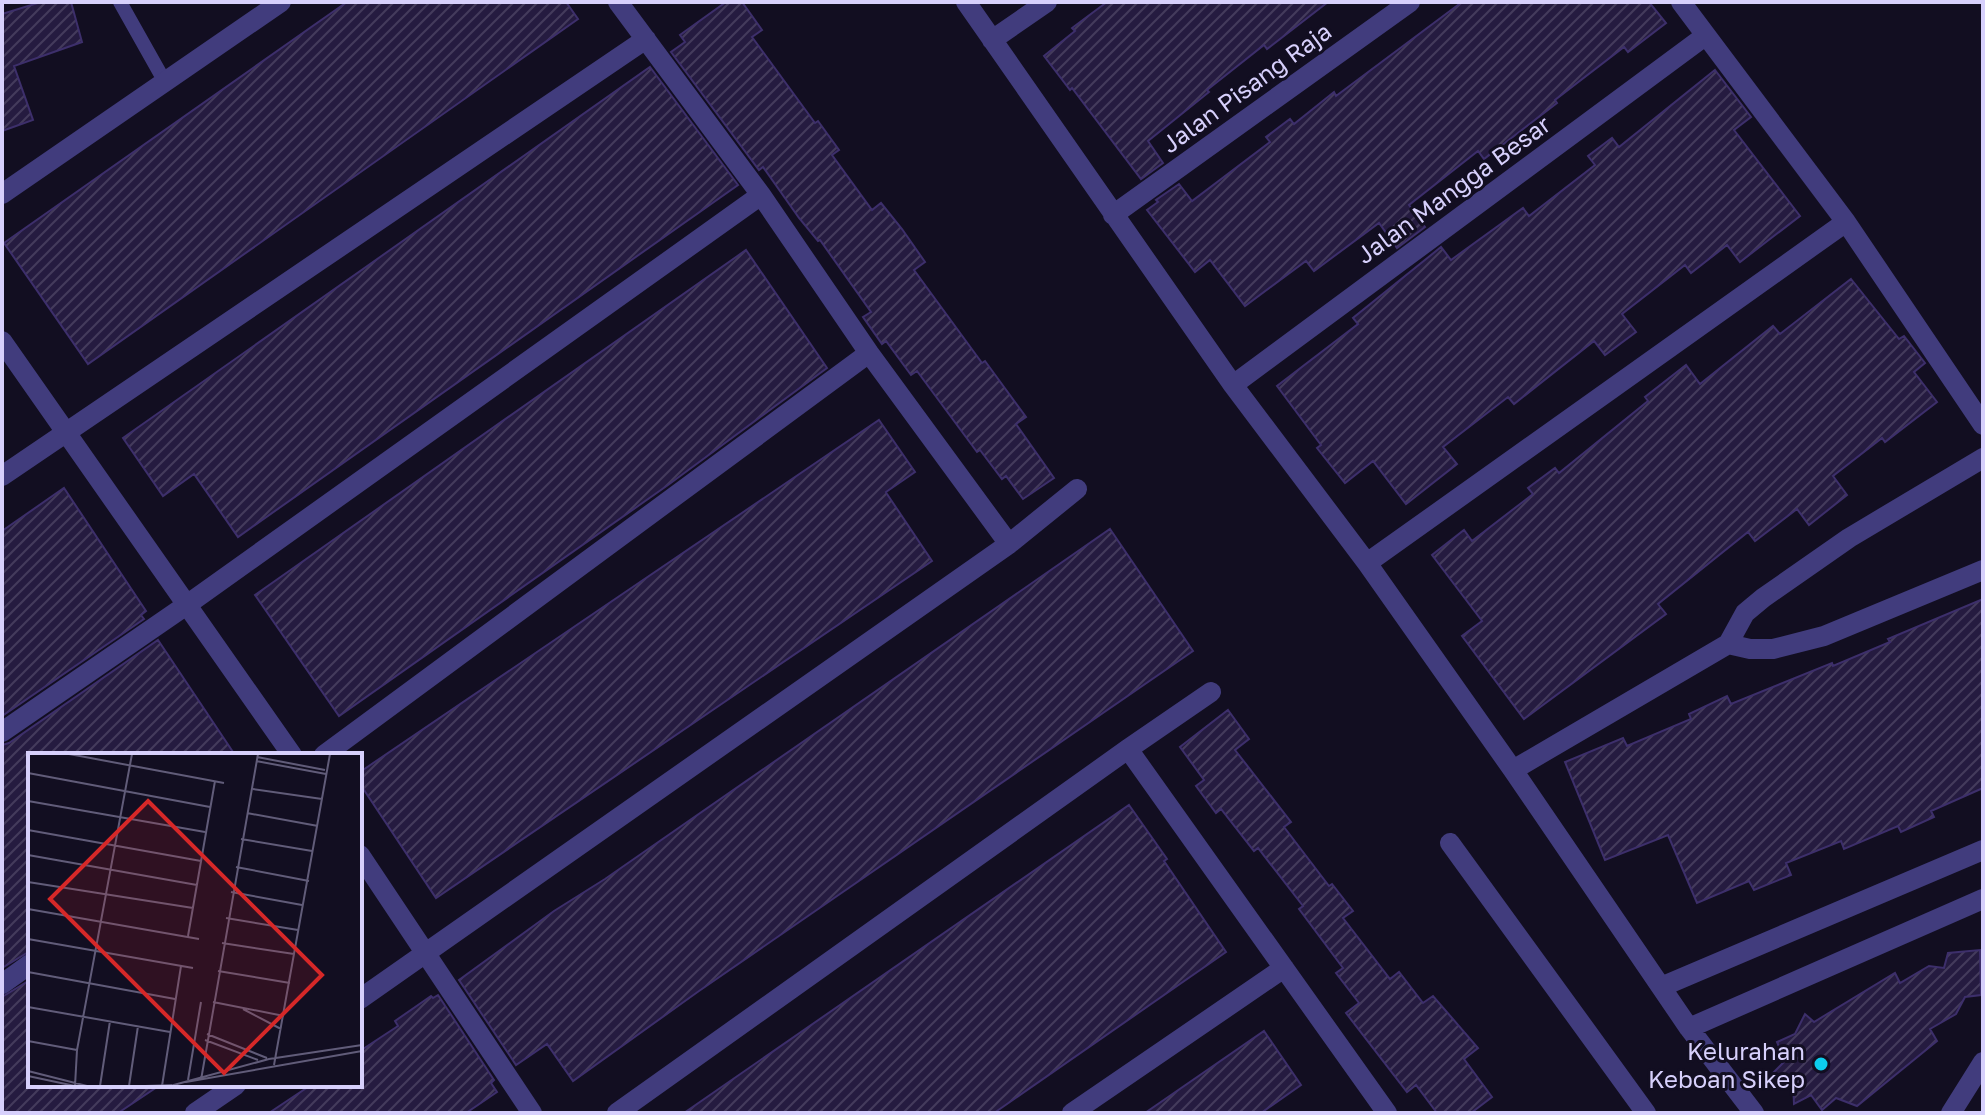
<svg xmlns="http://www.w3.org/2000/svg" width="1985" height="1115" viewBox="0 0 1985 1115" font-family="'Golos Text',sans-serif">
<defs>
<pattern id="building-hatch" width="6" height="6" patternUnits="userSpaceOnUse" patternTransform="scale(2)"><rect width="6" height="6" fill="#251b40"/><path d="M-1 1l2-2M0 6l6-6M5 7l2-2" fill="none" stroke="#443b5c"/></pattern>
</defs>
<rect width="100%" height="100%" fill="#120e21"/>
<!-- building -->
<path fill="url(#building-hatch)" stroke="#3d2f6b" stroke-width="2" d="M41,2H71L82,42L14,66L33,120L2,131V14Z
M347,2H566L578,19L88,364L4,243Z
M726,2H742L762,30L752,37L815,123L818,121L839,150L832,155L872,210L881,203L902,229L925,262L914,270L982,363L985,361L1026,417L1016,424L1054,478L1023,499L1006,476L1002,479L980,450L977,452L917,371L911,375L886,341L882,344L863,317L871,312L820,240L818,241L799,218L763,167L759,170L671,52L685,42L680,35Z
M1107,2H1328L1267,49L1264,45L1207,90L1209,92L1148,141L1163,163L1141,179L1072,88L1070,90L1044,56L1075,31L1072,28Z
M1462,2H1649L1666,23L1628,52L1624,47L1555,100L1557,103L1484,159L1478,151L1409,205L1425,227L1397,248L1379,223L1314,271L1306,261L1245,306L1210,260L1195,272L1147,210L1158,202L1156,200L1179,184L1192,201L1270,142L1266,137L1290,119L1294,124L1334,92L1336,96Z
M650,67L738,185L238,537L194,474L163,496L123,438Z
M1715,70L1751,117L1734,130L1800,216L1740,262L1727,245L1691,273L1685,265L1622,314L1636,332L1605,355L1594,341L1514,404L1508,397L1443,447L1457,464L1406,504L1373,461L1345,483L1317,448L1321,445L1277,386L1358,324L1353,318L1441,247L1451,260L1523,208L1529,216L1595,165L1588,156L1612,138L1619,147Z
M746,250L827,368L668,485L339,716L255,595Z
M1851,279L1899,339L1904,336L1925,363L1914,372L1937,402L1885,442L1882,438L1833,476L1847,495L1809,525L1797,509L1755,541L1748,532L1658,604L1666,614L1524,719L1462,636L1482,621L1432,555L1464,530L1472,541L1533,494L1528,488L1555,468L1559,473L1648,401L1645,397L1686,365L1700,384L1773,326L1780,334Z
M879,420L915,472L886,492L887,494L932,561L436,898L360,784V772Z
M64,488L146,611L141,615L144,619L2,716V531Z
M1110,529L1193,651L699,991L573,1081L547,1044L516,1065L459,980L554,911L605,879Z
M1983,599V788L1931,811L1934,817L1901,832L1898,826L1844,849L1841,841L1786,863L1791,875L1754,890L1749,881L1697,903L1668,835L1605,860L1565,762L1623,738L1627,746L1691,719L1689,714L1727,696L1731,704L1832,663L1833,666L1890,642L1888,639Z
M158,640L235,755H30V951L2,968V745L9,743Z
M1228,710L1249,739L1235,750L1291,822L1284,827L1329,886L1332,884L1353,911L1343,918L1390,979L1399,972L1423,1003L1433,996L1478,1048L1464,1059L1492,1097L1471,1113H1437L1416,1085L1407,1092L1346,1013L1359,1003L1336,973L1343,968L1299,909L1303,906L1258,848L1254,851L1221,809L1216,813L1196,786L1204,780L1180,747Z
M1129,805L1167,859L1164,861L1226,952L994,1113H684Z
M1980,950L1981,995L1965,997L1956,1014L1930,1029L1937,1041L1857,1106L1836,1098L1822,1110L1811,1095L1794,1104L1793,1082L1773,1073L1785,1061L1777,1042L1795,1034L1805,1014L1814,1022L1895,973L1900,983L1929,966L1944,968L1948,953Z
M30,980V1085H160L118,1113H2V997Z
M438,995L494,1080L491,1083L497,1092L466,1113H269L311,1085H360V1051L398,1026L395,1021L431,996L433,998Z
M1264,1031L1301,1085L1261,1113H1145Z"/>
<g fill="none" stroke-linecap="round" stroke-linejoin="round">
<!-- lane -->
<path stroke="#413c7d" stroke-width="14" d="M120,2L165,82"/>
<!-- street -->
<path stroke="#413c7d" stroke-width="20" d="M618,2L761,195L869,353L1009,544
M966,2L1233,385L1367,563L1513,770L1689,1028L1754,1113
M1681,2L1846,222L1983,425
M992,40L1047,2
M2,194L281,2
M1113,215L1410,2
M2,341L292,755
M1233,385L1705,36
M2,476L646,39
M1367,563L1846,222
M1728,644L1750,649H1773L1824,636L1983,570
M2,732L188,604L761,195
M1128,749L1387,1113
M324,755L869,353
M1513,770L1728,644L1745,613L1763,598L1849,538L1983,458
M1450,843L1646,1113
M360,855L532,1113
M2,984L30,964
M1661,987L1983,850
M360,999L1009,544L1077,489
M1689,1028L1983,899
M195,1113L236,1085
M617,1113L1128,749L1211,692
M1072,1113L1284,968
M1951,1113L1983,1062"/>
</g>
<!-- markers -->
<circle fill="#0dccec" stroke="#120e21" stroke-width="3" cx="1821" cy="1064" r="8"/>
<g text-anchor="middle" dominant-baseline="central" stroke-width="6" stroke-linejoin="round" paint-order="stroke">
<!-- street labels -->
<g font-size="24" fill="#d7d0fc" stroke="#120e21">
<text transform="translate(1246 87) rotate(-36)">Jalan Pisang Raja</text>
<text transform="translate(1453 189) rotate(-36)">Jalan Mangga Besar</text>
</g>
<!-- poi labels -->
<g font-size="24" fill="#d7d0fc" stroke="#120e21" text-anchor="end">
<text x="1805" y="1050">Kelurahan<tspan x="1805" dy="28">Keboan Sikep</tspan></text>
</g>
</g>
<!-- overview -->
<g transform="translate(28 753)">
<rect width="334" height="334" fill="#120e21"/>
<path fill="none" stroke="#615c79" stroke-width="2" d="M41,1L196,30M229,4L297,17M228,8L298,21M0,20L182,54M225,36L294,46M0,48L177,79M219,60L290,73M0,77L173,108M213,86L284,98M0,102L169,132M208,114L281,128M0,129L165,155M203,139L274,152M0,156L171,186M198,165L270,177M160,183L187,28M0,186L165,215M194,190L266,201M190,218L262,230M0,219L147,246M185,249L256,263M0,254L142,279M215,256L253,276M179,281L239,305M177,287L230,307M0,288L49,297M246,312L302,1M0,318L59,333M0,323L47,333M160,327L173,249M173,327L230,1M158,329L334,298M47,333L49,297L104,1M72,333L82,268M101,333L110,273M117,333L144,332M134,333L153,213M142,333L241,306L334,292"/>
<path fill="#d62828" fill-opacity="0.15" stroke="#d62828" stroke-width="4" d="M120,48L294,222L196,320L22,146Z"/>
<rect width="334" height="334" fill="none" stroke="#d7d0fc" stroke-width="4"/>
</g>
<!-- border -->
<rect width="1985" height="1115" fill="none" stroke="#d7d0fc" stroke-width="8"/>
</svg>
